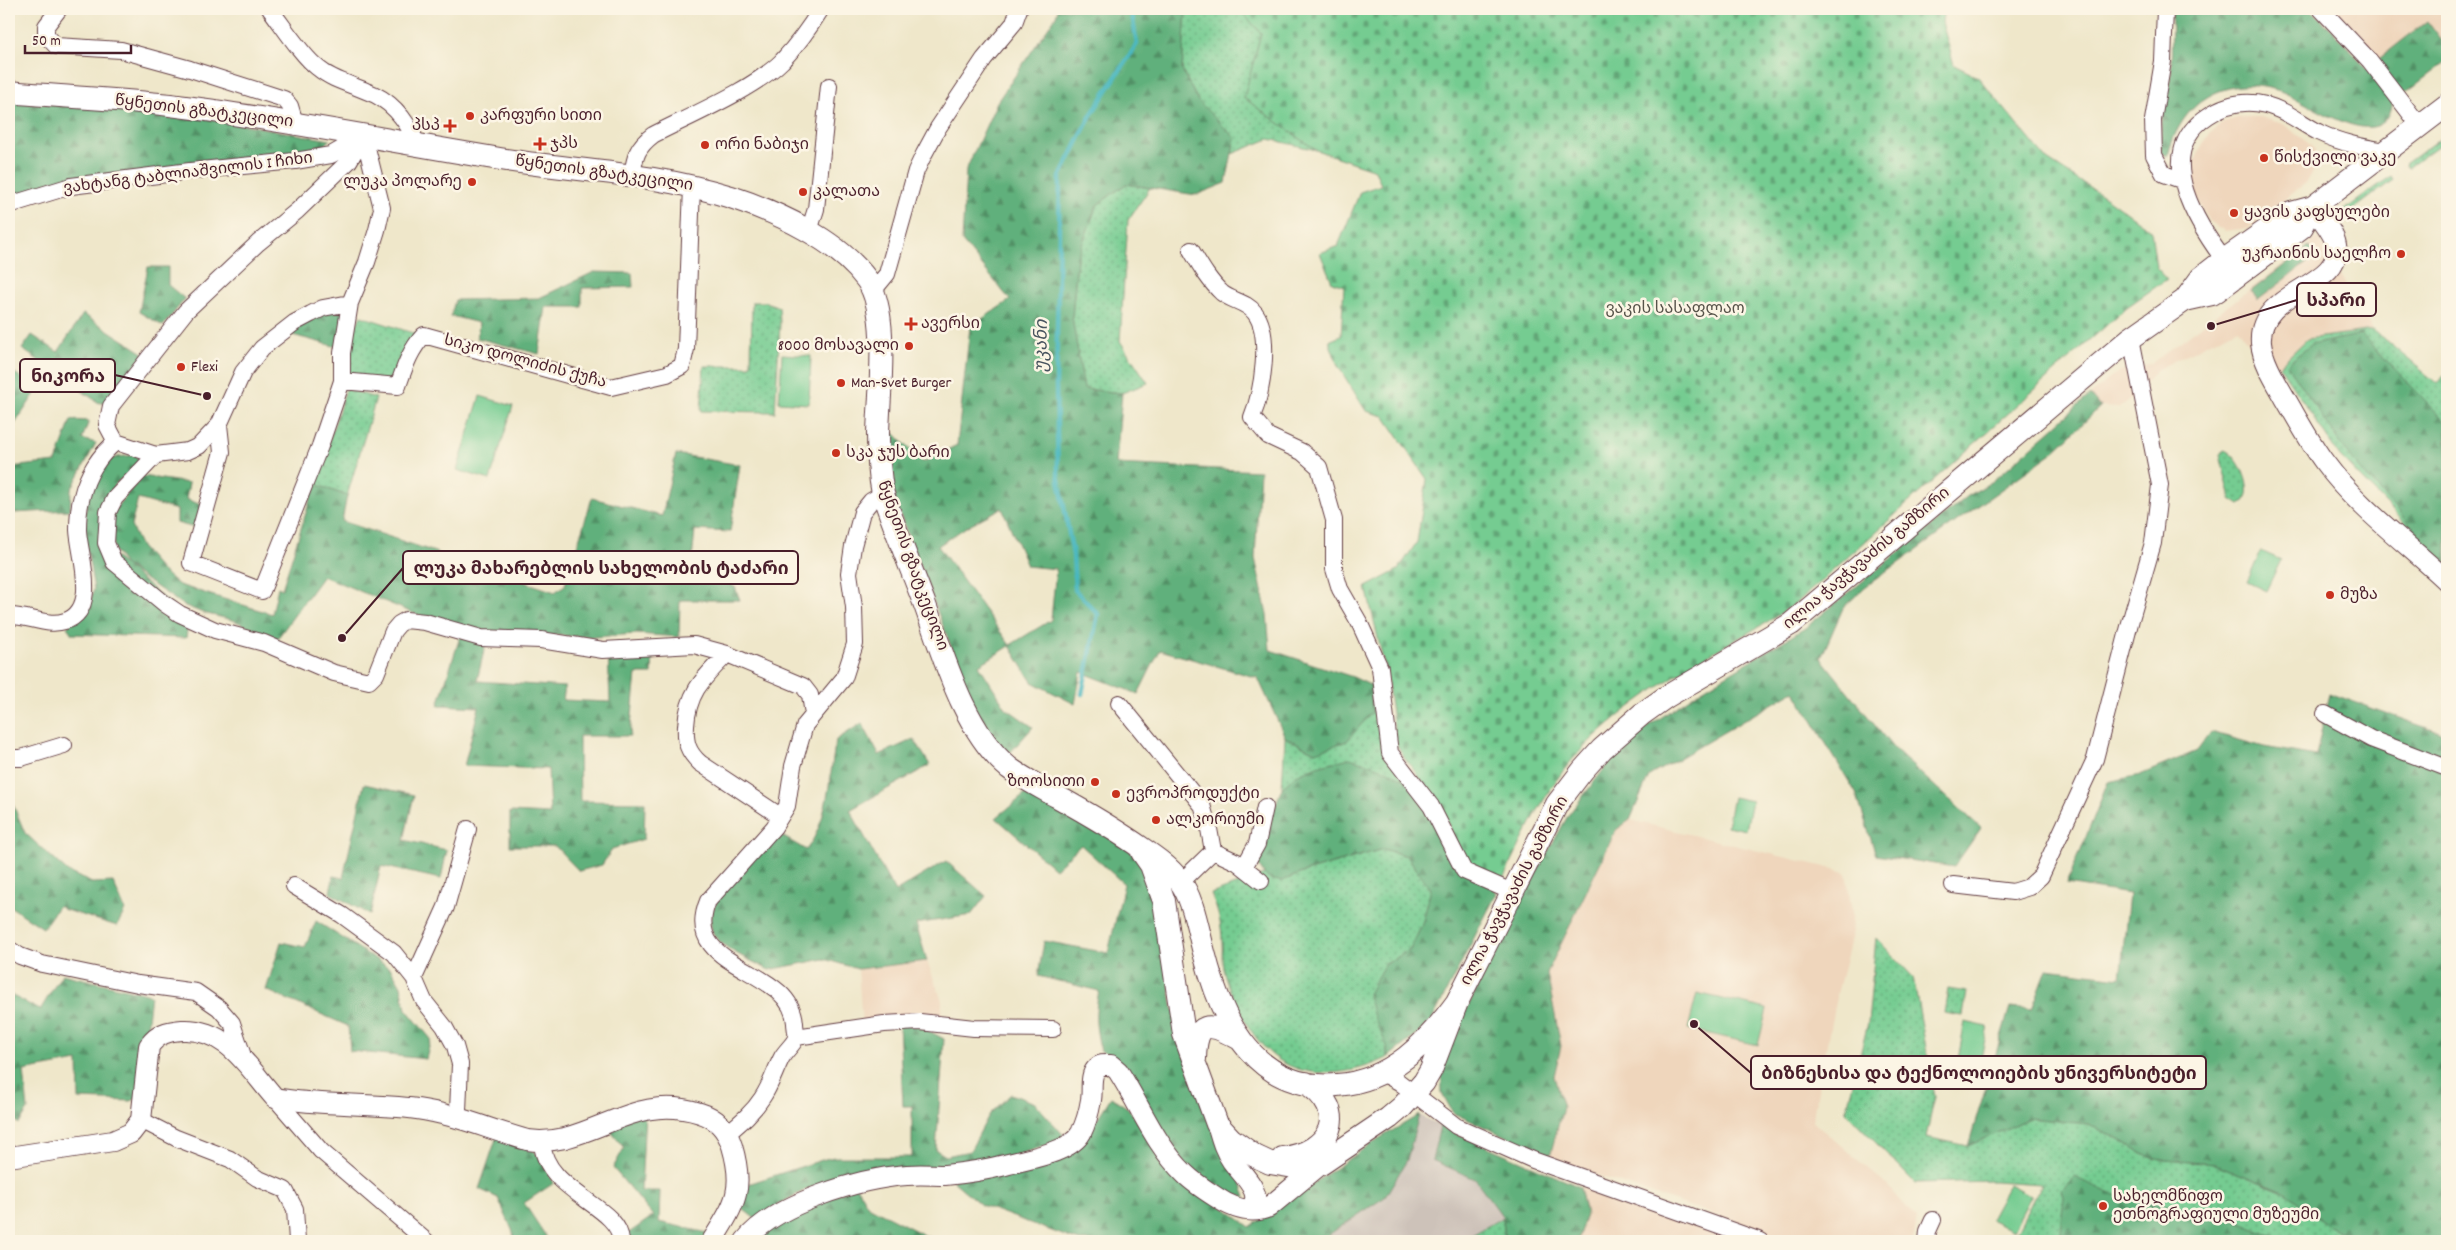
<svg xmlns="http://www.w3.org/2000/svg" width="2456" height="1250" viewBox="0 0 2456 1250" font-family="Dekko,'Noto Sans Georgian',sans-serif">
<defs>
<pattern id="grass-dots" width="8" height="8" patternUnits="userSpaceOnUse" patternTransform="scale(1.25)"><rect width="8" height="8" fill="#75cc91"/><path d="M2 2h.1M6 6h.1" fill="none" stroke="#62a577" stroke-width="1.8" stroke-linecap="round"/></pattern>
<pattern id="forest-firs" width="22" height="20" patternUnits="userSpaceOnUse" patternTransform="scale(1.25)"><rect width="22" height="20" fill="#60b07b"/><path d="M5 1l3.5 6h-7zM16 11l3.5 6h-7z" fill="#518f65"/></pattern>
<pattern id="cemetery-stones" width="16" height="16" patternUnits="userSpaceOnUse" patternTransform="scale(1.25)"><rect width="16" height="16" fill="#75cc91"/><path d="M2 7V4a2 2 0 0 1 4 0v3zM10 15v-3a2 2 0 0 1 4 0v3z" fill="#62a577"/></pattern>
</defs>
<rect width="100%" height="100%" fill="#fcf5e5"/>
<filter id="ink" filterUnits="userSpaceOnUse"><feTurbulence type="fractalNoise" baseFrequency=".02" numOctaves="2"/><feDisplacementMap in="SourceGraphic" scale="10" xChannelSelector="R" yChannelSelector="G"/><feConvolveMatrix kernelMatrix="1 2 1 2 8 2 1 2 1" color-interpolation-filters="sRGB"/></filter>
<filter id="wash" filterUnits="userSpaceOnUse"><feTurbulence type="fractalNoise" baseFrequency=".0096" numOctaves="4" result="noise"/><feDisplacementMap in="SourceGraphic" scale="20" xChannelSelector="R" yChannelSelector="G"/><feGaussianBlur stdDeviation="1.12" result="paint"/><feColorMatrix in="noise" values="0 0 0 0 0 0 0 0 0 0 0 0 0 0 0 0 0 1.4 0 .05"/><feComposite in="paint" operator="in"/></filter>
<g filter="url(#wash)">
<rect width="100%" height="100%" fill="#efe7ca"/>
<!-- built -->
<path fill="#efd6bc" d="M2332,9H2447V37L2442,41L2426,22L2375,62Z
M2241,117H2261L2283,124L2305,140L2314,149L2315,168L2307,182L2249,228L2225,231L2210,222L2197,197L2193,177L2196,159L2204,141L2220,123Z
M2318,238L2373,330L2307,339L2279,366L2258,358L2238,328L2158,369L2133,397L2119,408L2100,407L2090,395L2118,372L2152,363Z
M1630,820L1846,872L1852,911V935L1835,1002L1812,1121L1886,1184L1917,1219L1913,1241H1807L1778,1236L1597,1175L1550,1156L1563,1108L1554,1076L1561,1046L1547,973L1616,830Z
M927,961L942,1001L941,1018L862,1025L858,969Z
M1580,1187L1740,1241H1577L1586,1215Z"/>
<!-- industrial -->
<path fill="#cdc2b9" d="M1419,1115L1440,1126L1432,1160L1475,1179L1503,1217L1462,1241H1319L1385,1197L1407,1160Z"/>
<!-- grass -->
<path fill="url(#grass-dots)" stroke="#60765e" d="M1186,9H1239L1261,33L1244,98L1316,150L1269,139L1232,154L1235,138L1198,101L1182,70Z
M2447,133V139L2408,168L2405,164Z
M2391,176L2393,180L2338,221L2335,217Z
M1126,184L1150,188L1128,220L1120,341L1148,383L1122,393L1084,389L1072,318L1077,258L1097,205Z
M752,302H766L779,307L780,323L775,412L701,411L704,366H751Z
M361,316L419,335L398,372L386,382H375L347,372L343,351Z
M2373,330L2438,384L2447,371V566L2340,457L2279,366L2307,339Z
M346,389L376,398L347,496L315,484Z
M2224,450C2239,454 2258,495 2240,505L2231,499L2220,455Z
M1376,681L1382,724L1409,782L1282,788L1285,737L1315,752L1372,712L1370,685Z
M1383,849L1407,856L1431,889L1422,925L1410,950L1384,965V1037L1387,1046V1058C1357,1073 1315,1080 1284,1063C1254,1047 1231,1000 1223,969C1221,959 1223,952 1222,942C1222,925 1218,911 1211,894L1264,874L1282,881L1302,873Z
M1876,938L1913,977L1935,1096L1926,1137L1968,1146L2029,1118L2089,1124L2154,1159L2215,1164L2284,1192L2351,1241H2012L2041,1184L1994,1181L1915,1183L1846,1112L1868,1023Z
M1948,989L1967,992L1963,1016L1944,1013Z
M1503,1217L1505,1241H1462Z"/>
<!-- forest -->
<path fill="url(#forest-firs)" stroke="#556853" fill-rule="evenodd" d="M1058,9H1186L1182,70L1198,101L1235,138L1226,183L1196,195L1126,184L1097,205L1077,258L1072,317L1084,389L1122,393L1116,464L1260,471L1255,558L1267,614L1270,650L1353,677L1370,685L1372,712L1347,741L1315,752L1285,737L1258,678L1160,650L1138,694L1081,672L1075,704L1032,682L1010,646L979,665L1006,708L1033,727L1007,756L978,716L890,489L887,472L889,428L923,462L957,445L970,327L1010,300L962,241L966,170L997,102L1056,16ZM1002,508L1027,566L1056,569L1051,620L1010,645L938,546L969,525Z
M2313,11L2393,95C2391,165 2308,101 2280,91C2226,73 2180,102 2168,156L2161,153V122L2164,94L2171,81L2172,13Z
M2427,21L2442,41L2447,37V61L2401,96L2375,62Z
M9,101L185,114L330,140L323,147L293,153L9,199Z
M2309,246L2316,256L2258,300L2251,291Z
M148,267H168V285L185,299L163,326L139,312Z
M594,272L632,273L633,287L582,288V307H546L539,354L477,338L479,323L451,316L455,300L539,298Z
M330,310L353,314L337,347L285,333Z
M83,314L145,354L107,402L99,403L22,349L32,335L58,352Z
M2361,334L2447,423V565L2351,459L2287,364L2311,345Z
M9,369L38,389L13,427H9Z
M2090,395L2100,407L2052,453L1865,587L1843,608L1821,658L1894,749L1981,828L1954,867L1876,855L1856,793L1794,691L1649,776L1630,820L1616,830L1547,973L1561,1046L1554,1076L1563,1108L1550,1156L1453,1113L1442,1093L1441,1060L1523,896L1569,814L1615,755L1640,732L1697,693L1805,628L1968,496L1993,481Z
M71,420L89,421L82,439L96,443L71,490L70,510L13,513L10,467L56,462Z
M676,454L740,465L730,532L695,530L692,560L716,562L715,576L735,587L740,600H680L679,637L636,634L594,637L486,633L425,618L323,576L277,639L233,620L203,613L183,605L126,566L114,550L113,511L142,476L189,483L186,499L207,507L198,529L177,523V510L138,499L131,526L141,547L161,570L179,585L272,614L278,587L282,589L315,484L347,496L342,521L555,592L565,585L592,498L662,516Z
M136,455L139,461L138,468C100,488 105,508 102,546L189,619L186,638L72,634L67,627L89,605L94,589L84,533L87,493L107,461L117,457Z
M460,637L486,642L477,681L565,687L563,700L610,702L608,652H653L652,674H636L630,736H579L580,801L645,802L644,839L612,849L602,865L579,871L555,846H510V812L550,814L548,769L464,766L479,707L438,705Z
M2329,693L2447,735V1241H2351L2284,1192L2215,1164L2154,1159L2089,1124L2029,1118L1968,1146L2010,1007L2032,1009L2047,969L2120,978L2129,894L2067,884L2108,782L2140,775L2197,751L2211,732L2264,747L2316,756Z
M862,723L879,755L914,739L930,765L850,810L895,892L946,861L986,896L971,915L916,924L927,961L858,969L824,959L769,970C753,961 733,954 719,941C687,911 757,854 777,833L806,850C829,821 829,776 836,740Z
M1350,758L1384,769L1409,782L1497,893L1432,1020L1419,1033L1387,1058V1046L1374,1017L1368,994L1384,965L1410,950L1422,925L1431,889L1407,856L1383,849L1302,873L1282,881L1271,880L1264,874L1258,865L1257,852L1282,788L1296,775L1317,766Z
M364,784L414,795L404,840L447,850L441,879L381,866L370,915L330,893L333,876L343,878Z
M1033,788L1130,849L1155,885L1172,1005L1246,1197L1234,1195L1187,1168L1113,1056L1101,1051C1095,1029 1094,1013 1099,991L1038,976L1044,941L1108,953L1124,884L1081,845L1055,869L996,818Z
M9,795L25,833L68,872L92,883L113,882L125,910L117,926L63,909L59,905L43,928L11,907L9,903Z
M316,921L391,969L401,986L406,1009L431,1039L426,1059L350,1051L348,1026L266,990L281,942L305,947Z
M62,974L151,995L139,1098L131,1101L79,1099L78,1061L24,1071L28,1110L19,1124L9,1115V994L40,1010Z
M899,1024L918,1025L944,1039L936,1150L946,1156L970,1151L989,1115L1011,1094L1035,1103L1067,1139L972,1169L847,1178L807,1189L777,1205L758,1221L739,1206L748,1184L825,1159L834,1157H912V1106H903Z
M1111,1097L1128,1108L1176,1172L1250,1227L1378,1139L1419,1115L1407,1160L1385,1197L1319,1241H1079L981,1205L952,1180L1039,1163L1097,1119Z
M645,1113L641,1191H660L659,1222L708,1233L701,1241H622L623,1237L653,1216L613,1168L624,1148L605,1124Z
M1440,1126L1580,1187L1586,1215L1577,1241H1505L1503,1217L1475,1179L1432,1160Z
M497,1136C537,1148 534,1146 554,1183L524,1203L549,1241H514L513,1232L498,1198L479,1189Z
M2074,1177L2109,1193L2142,1202L2209,1210L2285,1241H2059L2064,1197L2062,1189Z
M856,1186L868,1206L936,1241H775L756,1238L779,1218Z"/>
<!-- cemetery -->
<path fill="url(#cemetery-stones)" stroke="#60765e" d="M1239,9H1944L1942,22L1954,65L1978,77L2047,160L2108,199L2151,230L2156,267L2167,279L2127,307L1801,599C1769,624 1731,641 1698,661C1649,692 1599,725 1563,771C1538,804 1521,844 1502,881L1466,867L1441,807L1404,757L1396,743L1387,677L1366,587L1398,570L1417,542L1427,479L1384,416L1366,411L1338,366L1329,341L1341,336L1344,286L1332,282L1320,253L1338,246L1360,192L1381,185L1375,170L1316,150L1244,98L1261,33Z"/>
<!-- garden -->
<path fill="#75cc91" stroke="#60765e" d="M782,354L811,356L809,404L779,402Z
M480,396L513,406L490,480L457,470Z
M2261,551L2281,560L2266,591L2247,582Z
M1733,797L1752,801L1746,830L1727,826Z
M1697,993L1767,1009L1758,1045L1688,1029Z
M1965,1022L1988,1027L1980,1063L1958,1059Z
M2009,1184L2031,1196L2013,1230L1990,1219Z"/>
<g fill="none" stroke-linecap="round" stroke-linejoin="round">
<!-- stream -->
<path stroke="#48b7c0" stroke-width="4.5" d="M1082,694L1098,614L1075,590L1073,555L1058,474L1056,386L1060,177L1091,115L1137,44L1131,9"/>
</g>
</g>
<g filter="url(#ink)">
<g fill="none" stroke-linecap="round" stroke-linejoin="round">
<defs>
<path id="minor" d="M59,9L46,26V35L56,46L121,50L190,69L284,99L290,106L295,123
M270,9C283,26 302,56 318,68C332,80 350,84 366,91C392,100 407,120 417,144
M2165,9L2163,61L2153,120L2154,155L2164,174L2181,180
M2321,9L2370,61L2420,126
M632,175C635,156 637,147 653,135C690,116 754,89 782,61C797,45 810,27 821,9
M9,205L71,186L190,171L295,161L331,155L364,136
M809,231L816,209L829,86
M1191,250C1200,265 1209,281 1222,293C1232,301 1247,302 1255,313C1272,335 1262,393 1252,417L1268,436L1302,452L1319,467L1334,520V569L1340,589L1359,622L1380,668L1390,753L1431,806L1464,871L1512,892
M2230,268C2200,229 2149,154 2208,116C2225,104 2245,100 2266,105C2286,110 2302,124 2320,133C2341,143 2362,147 2385,151
M873,291L887,274L916,171L924,154L938,128L984,59L1014,23L1019,9
M350,303L323,308L311,314L294,323L262,348L243,372L219,425L199,446L188,451L156,455L115,498L108,512L106,543L114,562L165,604L180,614L215,630L264,643L334,673L369,681L376,674L393,631L399,624L406,620L425,622L481,638L541,640L603,650L694,645L727,654L803,686L810,695L813,714
M342,381L398,386C405,366 410,350 424,335L611,387L667,374L682,366L686,349L692,186
M219,425L222,452L191,563L262,591L320,446L342,381V353L350,303L367,262L377,230L382,208L364,136
M156,455L116,442L107,425L111,406L186,311L258,243L297,211L349,161L364,136
M9,616C27,615 47,627 65,621C100,610 79,554 78,530C78,520 79,506 82,496C87,475 99,455 116,442
M727,654C704,678 688,691 686,726C685,743 688,752 700,763L780,816
M1119,703L1202,805L1209,829L1213,851
M2325,714L2371,739L2447,768
M9,758H21L64,745
M1244,867L1257,844L1265,807
M1181,882L1213,851L1237,862L1261,881
M1953,885L2013,892L2029,887L2041,876L2095,759L2131,619L2153,543L2160,485L2131,338
M294,886L342,915L394,953L414,978L424,1001L444,1026L455,1046L460,1064L458,1111L455,1119
M9,949L20,956L42,964L138,984L196,992L219,1008L232,1023L244,1059
M414,978L446,907L468,829
M796,1037L884,1024L920,1022L974,1028L1053,1029
M1382,1073L1399,1082L1456,1126L1533,1160L1761,1241
M275,1098L321,1151L426,1241
M141,1120L176,1138L230,1159L257,1178L285,1190L295,1209L297,1241
M728,1133C741,1122 753,1112 762,1098C771,1085 775,1070 782,1057C786,1050 793,1045 796,1038C797,1034 795,1028 795,1023C791,965 679,971 708,901L774,827L787,806L793,766L805,725L844,678L855,644L854,607L849,573L853,546L862,512L871,501L883,494
M542,1142C544,1192 620,1205 621,1241
M1927,1241L1928,1231L1933,1220"/>
<path id="tertiary" d="M2313,207C2320,218 2334,232 2336,245C2344,288 2257,289 2261,343C2263,362 2276,382 2285,398C2298,420 2310,443 2325,463C2358,508 2407,543 2447,581
M1217,1124C1221,1137 1224,1150 1232,1161C1241,1174 1268,1195 1248,1210
M9,1157L113,1141L131,1133L141,1120L149,1046C158,1034 167,1031 182,1030C228,1028 249,1069 275,1098C322,1106 370,1103 417,1109C454,1114 491,1130 527,1140C541,1142 552,1141 565,1138C613,1125 646,1096 700,1113C717,1118 727,1130 732,1146C745,1190 735,1204 712,1241
M745,1241C774,1204 861,1178 907,1175C920,1174 933,1175 945,1175C966,1173 986,1170 1005,1165C1026,1159 1070,1153 1081,1133C1086,1123 1089,1112 1091,1100C1093,1090 1089,1075 1097,1068C1101,1064 1106,1065 1111,1065L1118,1071C1140,1105 1155,1145 1185,1174C1194,1183 1205,1190 1216,1197C1232,1208 1250,1215 1269,1207L1321,1164"/>
<path id="secondary" d="M9,92C62,97 117,99 170,105C281,119 390,141 500,159C577,171 656,173 731,197C777,212 838,240 867,280C890,312 879,394 878,433C878,454 879,474 883,494C896,532 911,568 925,605C944,658 965,732 1009,768C1024,779 1042,788 1058,797C1087,813 1116,830 1143,849C1156,858 1169,867 1179,880C1194,899 1198,932 1205,956C1222,1022 1256,1092 1337,1085C1391,1081 1427,1043 1457,1002
M2185,300L2212,294L2218,290L2302,227L2313,207
M1142,852L1151,865L1164,901L1184,1034L1217,1124L1231,1139L1255,1156L1270,1163L1294,1167L1321,1164L1389,1118L1402,1107L1424,1082L1431,1070L1457,1002L1557,804L1583,770L1602,749L1642,714L1666,697L1791,624L2131,338L2185,300L2201,278L2224,260L2291,213L2313,207L2447,105
M1195,1059C1196,1020 1208,1022 1238,1038
M1283,1158C1330,1153 1351,1112 1306,1083"/>
</defs>
<!-- minor casing -->
<use href="#minor" stroke="#633d43" stroke-width="18"/>
<!-- tertiary casing -->
<use href="#tertiary" stroke="#633d43" stroke-width="22"/>
<!-- secondary casing -->
<use href="#secondary" stroke="#633d43" stroke-width="24"/>
<!-- minor -->
<use href="#minor" stroke="#fff" stroke-width="16"/>
<!-- tertiary -->
<use href="#tertiary" stroke="#fff" stroke-width="20"/>
<!-- secondary -->
<use href="#secondary" stroke="#fff" stroke-width="22"/>
</g>
</g>
<!-- markers -->
<g fill="#c8321e" stroke="#fcf5e5" stroke-width="2">
<circle cx="470" cy="116" r="5"/>
<path d="M447.5 118.5h5v5h5v5h-5v5h-5v-5h-5v-5h5z"/>
<path d="M537.5 136.5h5v5h5v5h-5v5h-5v-5h-5v-5h5z"/>
<circle cx="705" cy="145" r="5"/>
<circle cx="2264" cy="158" r="5"/>
<circle cx="472" cy="182" r="5"/>
<circle cx="803" cy="192" r="5"/>
<circle cx="2234" cy="213" r="5"/>
<circle cx="2401" cy="254" r="5"/>
<path d="M908.5 316.5h5v5h5v5h-5v5h-5v-5h-5v-5h5z"/>
<circle cx="909" cy="346" r="5"/>
<circle cx="181" cy="367" r="5"/>
<circle cx="841" cy="383" r="5"/>
<circle cx="836" cy="453" r="5"/>
<circle cx="2330" cy="595" r="5"/>
<circle cx="1095" cy="782" r="5"/>
<circle cx="1116" cy="794" r="5"/>
<circle cx="1156" cy="820" r="5"/>
<circle cx="2103" cy="1206" r="5"/>
</g>
<g text-anchor="middle" dominant-baseline="central" stroke-width="5" stroke-linejoin="round" paint-order="stroke">
<!-- street labels -->
<g font-size="16" fill="#4a1f2b" stroke="#fcf5e5">
<text transform="translate(204 112) rotate(7)">წყნეთის გზატკეცილი</text>
<text transform="translate(188 174) rotate(-7)">ვახტანგ ტაბლიაშვილის I ჩიხი</text>
<text transform="translate(604 174) rotate(8)">წყნეთის გზატკეცილი</text>
<text transform="translate(525 362) rotate(15)">სიკო დოლიძის ქუჩა</text>
<text transform="translate(1867 559) rotate(-40)">ილია ჭავჭავაძის გამზირი</text>
<text transform="translate(912 566) rotate(70)">წყნეთის გზატკეცილი</text>
<text transform="translate(1515 891) rotate(-62)">ილია ჭავჭავაძის გამზირი</text>
</g>
<!-- poi labels -->
<g font-size="16" fill="#4a1f2b" stroke="#fcf5e5" text-anchor="start">
<text x="480" y="116">კარფური სითი</text>
<text x="440" y="126" text-anchor="end">პსპ</text>
<text x="550" y="144">ჯპს</text>
<text x="715" y="145">ორი ნაბიჯი</text>
<text x="2274" y="158">წისქვილი ვაკე</text>
<text x="462" y="182" text-anchor="end">ლუკა პოლარე</text>
<text x="813" y="192">კალათა</text>
<text x="2244" y="213">ყავის კაფსულები</text>
<text x="2391" y="254" text-anchor="end">უკრაინის საელჩო</text>
<text x="921" y="324">ავერსი</text>
<text x="899" y="346" text-anchor="end">8000 მოსავალი</text>
<text x="191" y="367">Flexi</text>
<text x="851" y="383">Man-Svet Burger</text>
<text x="846" y="453">სკა ჯუს ბარი</text>
<text x="2340" y="595">მუზა</text>
<text x="1085" y="782" text-anchor="end">ზოოსითი</text>
<text x="1126" y="794">ევროპროდუქტი</text>
<text x="1166" y="820">ალკორიუმი</text>
<text x="2113" y="1197">სახელმწიფო<tspan x="2113" dy="18">ეთნოგრაფიული მუზეუმი</tspan></text>
</g>
<!-- park labels -->
<g font-size="16" fill="#57534a" stroke="#fcf5e5">
<text x="1675" y="309">ვაკის სასაფლაო</text>
</g>
<!-- water labels -->
<g font-size="18" font-style="italic" fill="#49545f" stroke="#fcf5e5">
<text transform="translate(1043 346) rotate(-89)">უკანი</text>
</g>
</g>
<!-- callouts -->
<path fill="none" stroke="#4a1f2b" stroke-width="2" d="M2211 326L2297 300M207 396L115 375M342 638L403 568M1694 1024L1751 1073"/>
<g fill="#4a1f2b" stroke="#fcf5e5" stroke-width="2">
<circle cx="2211" cy="326" r="5"/>
<circle cx="207" cy="396" r="5"/>
<circle cx="342" cy="638" r="5"/>
<circle cx="1694" cy="1024" r="5"/>
</g>
<g fill="#fcf5e5" stroke="#4a1f2b" stroke-width="2">
<rect x="2297" y="283" width="79" height="33" rx="5"/>
<rect x="20" y="359" width="95" height="33" rx="5"/>
<rect x="403" y="551" width="395" height="33" rx="5"/>
<rect x="1751" y="1056" width="455" height="33" rx="5"/>
</g>
<g font-size="18" text-anchor="middle" font-weight="bold" fill="#4a1f2b">
<text x="2336" y="306">სპარი</text>
<text x="68" y="382">ნიკორა</text>
<text x="601" y="574">ლუკა მახარებლის სახელობის ტაძარი</text>
<text x="1979" y="1079">ბიზნესისა და ტექნოლოიების უნივერსიტეტი</text>
</g>
<!-- margin -->
<rect width="2456" height="1250" fill="none" stroke="#fcf5e5" stroke-width="30"/>
<!-- scale -->
<path d="M25 45v8h106v-8" fill="none" stroke="#4a1f2b" stroke-width="2.5"/>
<text x="32" y="45" font-size="15" fill="#4a1f2b" stroke="#fcf5e5" stroke-width="4" paint-order="stroke">50 m</text>
</svg>
